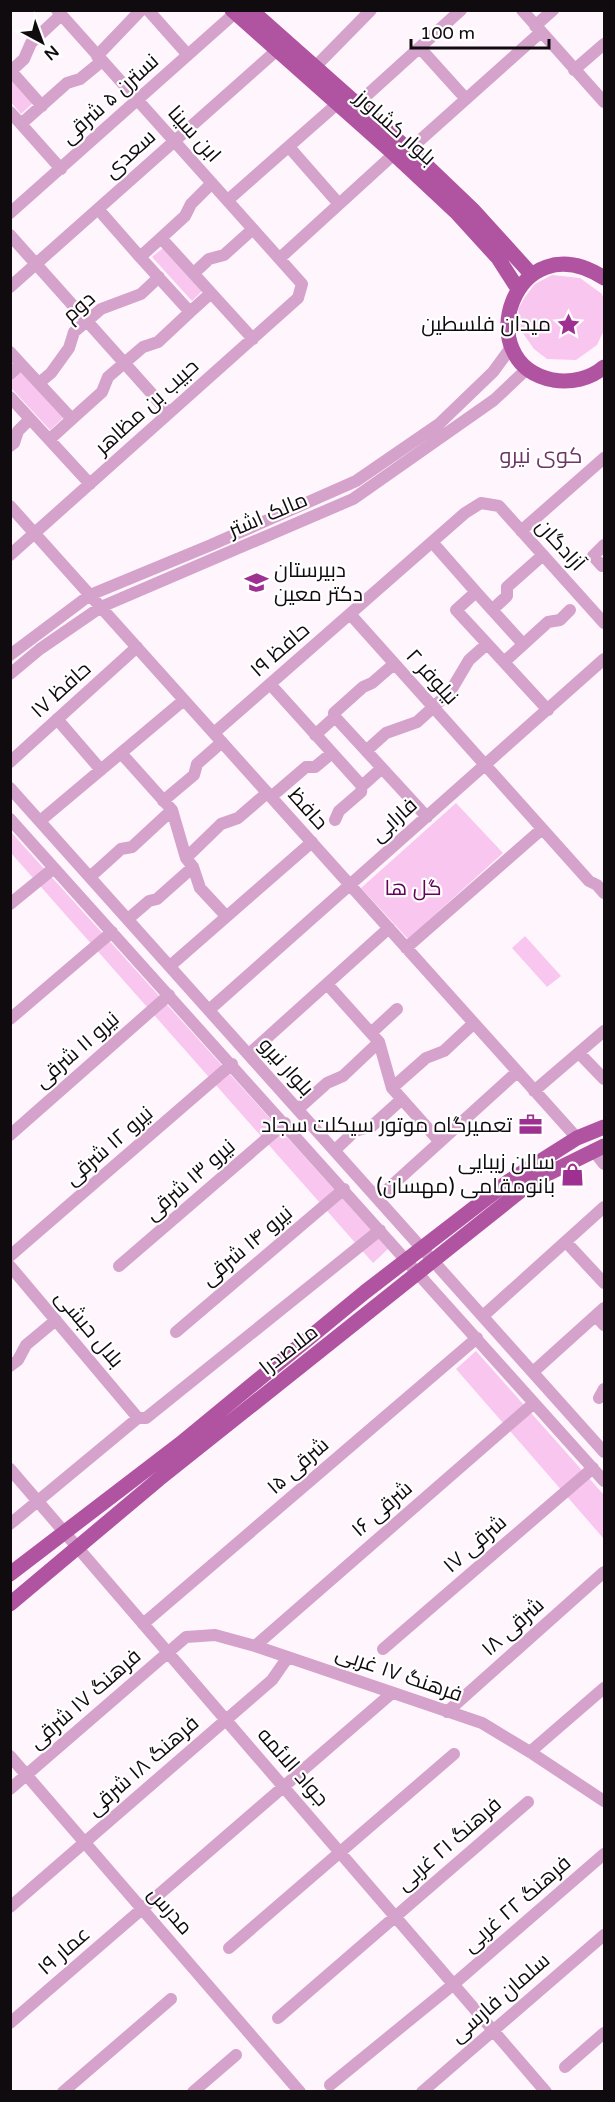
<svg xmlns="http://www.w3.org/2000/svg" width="615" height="2102" viewBox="0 0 615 2102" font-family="'Varela Round',Cairo,sans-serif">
<rect width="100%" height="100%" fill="#fff6fd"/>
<!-- green -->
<path fill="#f9c6ef" d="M10,78L33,103L21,114L11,102Z
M163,248L202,291L192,301L152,257Z
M552,275L580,278L602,294L604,300V330L597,345L576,360L547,359L534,349L520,329L518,309L525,297L535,284Z
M21,372L63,418L50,430L11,388V381Z
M456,803L503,853L408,939L361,888Z
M10,831L388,1249L373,1263L11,853Z
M525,936L561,976L547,987L512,948Z
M476,1351L604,1495V1539L456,1369Z"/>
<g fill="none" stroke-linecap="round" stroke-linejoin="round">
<!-- minor -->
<path stroke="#d5a2cb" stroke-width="12" d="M148,10L188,55
M522,10L604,102
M535,26L553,10
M420,48L466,99
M97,56L141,10
M315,67L371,10
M10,70L42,106
M574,70L604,44
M11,71L24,59L31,43L61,15
M356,105L461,10
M10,112L21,124L67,83L80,79L102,61
M21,124L61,169
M289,147L339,204
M409,150L541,32
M228,200L337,104
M98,209L140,257
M10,213L235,13
M10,235L169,413
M161,238L185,216L191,204L212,183
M280,258L394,154
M194,273L209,259L224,255L253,229
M10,287L276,51
M211,293L190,312L140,257L161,238L253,339
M10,352L21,364
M10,374L21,364L72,419L50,439
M39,383L51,373L69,348L74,332L87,321L101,309L141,294L159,277
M10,397L90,484
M72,419L102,392L108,377L143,347L158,342L190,312
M10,446L14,443L18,431L30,419
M10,506L577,1138
M521,531L604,458
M432,542L476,592
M604,545L593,556L602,566L604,564
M10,555L298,298L302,284L57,10
M492,610L507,596V587L543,555
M350,614L589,881L597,885L604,893
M523,644L476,592L456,610L548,710
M10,655L90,595L211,545L356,481L439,424L493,372L512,346
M504,662L548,622L560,620L570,610
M10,674L40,649L101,607L353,499L494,400L528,368
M270,684L362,786
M335,717L427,817
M57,719L101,770
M214,733L465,513L481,503L499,506L604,623
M315,735L335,717L334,713L363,687L372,683L394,664
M366,751L386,733L417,722L450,692L469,660L487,644
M121,753L172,810L186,858L193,867L200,888L226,916
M10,762L137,647
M10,788L604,1452
M271,797L306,767H315L332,753
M163,801L194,775L197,764L222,742
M10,819L604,1481
M335,820L339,811L361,792L362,786L382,768
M40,821L184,700
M186,858L221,824L238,818L267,793
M90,877L121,849L132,847L172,810
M10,904L54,868
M128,919L149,901L157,899L193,867
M406,948L542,829
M170,966L312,842
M327,984L379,1042L392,1088L440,1142
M209,1010L604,659
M10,1019L112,932
M371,1033L397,1009
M579,1053L604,1079
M249,1054L389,928
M392,1088L426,1058L444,1051L474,1023
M534,1091L604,1031
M298,1109L327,1083L343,1076L379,1042
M10,1135L169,995
M335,1150L355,1131L372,1126L402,1099
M593,1150L604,1164
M378,1198L517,1072
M566,1242L604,1283
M10,1256L232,1064
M10,1266L138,1418
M119,1266L285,1123
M483,1316L604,1207
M596,1316L604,1325
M176,1332L344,1189
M10,1366L18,1360L26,1345L56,1320
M533,1372L604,1308
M599,1398L604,1389
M138,1418H146L380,1230
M10,1469L546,2092
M10,1524L138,1418
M143,1624L477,1338
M255,1646L534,1403
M383,1649L593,1468
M447,1712L604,1572
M530,1752L604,1688
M10,1756L300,2092
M10,1789L186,1637L215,1635L255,1646L482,1723L530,1752L604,1801
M10,1907L272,1680L288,1657
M229,1948L454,1754
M278,2018L528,1802
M10,2023L392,1693
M565,2067L604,2033
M330,2085L455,1983L604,1854
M63,2092L171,1999
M193,2092L236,2055
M422,2092L604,1935"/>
<!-- major -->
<path stroke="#b054a2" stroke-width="15" d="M232,10L394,154L456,212L498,258L518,289
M251,10L428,167L474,211L532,275
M604,278C515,220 467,363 553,380C571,383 590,379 604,367
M10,1574L180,1444L365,1292L509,1181L577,1138L604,1127
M10,1604L159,1479L533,1181L604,1146"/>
</g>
<!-- icons -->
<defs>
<symbol id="sight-bare" viewBox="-9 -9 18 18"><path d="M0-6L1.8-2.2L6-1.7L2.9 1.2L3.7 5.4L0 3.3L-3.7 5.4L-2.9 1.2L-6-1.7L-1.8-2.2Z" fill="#9d3090" stroke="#fff" stroke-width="2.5" paint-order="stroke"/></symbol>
<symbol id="school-bare" viewBox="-9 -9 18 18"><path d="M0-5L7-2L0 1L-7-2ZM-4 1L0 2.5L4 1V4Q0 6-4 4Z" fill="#9d3090" stroke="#fff" stroke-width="2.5" paint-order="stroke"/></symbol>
<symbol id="office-bare" viewBox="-9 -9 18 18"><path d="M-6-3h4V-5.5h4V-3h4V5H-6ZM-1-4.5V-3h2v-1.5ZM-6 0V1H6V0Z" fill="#9d3090" stroke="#fff" stroke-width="2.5" paint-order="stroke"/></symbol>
<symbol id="shop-bare" viewBox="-9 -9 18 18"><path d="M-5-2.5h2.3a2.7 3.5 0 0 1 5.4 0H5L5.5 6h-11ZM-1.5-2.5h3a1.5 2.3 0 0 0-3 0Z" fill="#9d3090" stroke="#fff" stroke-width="2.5" paint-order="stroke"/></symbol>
</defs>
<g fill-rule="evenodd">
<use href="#sight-bare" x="552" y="308" width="33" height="33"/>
<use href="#school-bare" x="240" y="566" width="33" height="33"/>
<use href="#office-bare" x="514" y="1108" width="33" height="33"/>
<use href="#shop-bare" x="556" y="1158" width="33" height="33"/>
</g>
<g text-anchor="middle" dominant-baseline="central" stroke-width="4.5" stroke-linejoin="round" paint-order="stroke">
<!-- street labels -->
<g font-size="21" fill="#100b0f" stroke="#fff">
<text transform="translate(110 99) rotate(-42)">نسترن ۵ شرقی</text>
<text transform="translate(395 128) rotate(42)">بلوار کشاورز</text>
<text transform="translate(194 134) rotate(48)">ابن سینا</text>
<text transform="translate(130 154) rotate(-42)">سعدی</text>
<text transform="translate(79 307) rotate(-41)">دوم</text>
<text transform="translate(147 407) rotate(-42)">حبیب بن مظاهر</text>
<text transform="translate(268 515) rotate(-23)">مالک اشتر</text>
<text transform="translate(560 545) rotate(48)">آزادگان</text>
<text transform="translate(280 650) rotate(-41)">حافظ ۱۹</text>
<text transform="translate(432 677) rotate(48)">نیلوفر ۲</text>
<text transform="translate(61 690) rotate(-42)">حافظ ۱۷</text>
<text transform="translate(308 809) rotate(48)">حافظ</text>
<text transform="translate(394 820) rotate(-42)">فارابی</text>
<text transform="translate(77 1050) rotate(-41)">نیرو ۱۱ شرقی</text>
<text transform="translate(286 1067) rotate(48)">بلوار نیرو</text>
<text transform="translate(109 1146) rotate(-41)">نیرو ۱۲ شرقی</text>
<text transform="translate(190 1180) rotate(-41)">نیرو ۱۳ شرقی</text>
<text transform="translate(247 1246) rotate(-40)">نیرو ۱۴ شرقی</text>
<text transform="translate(89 1329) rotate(50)">بلال حبشی</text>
<text transform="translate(289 1350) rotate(-38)">ملاصدرا</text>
<text transform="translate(298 1466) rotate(-41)">۱۵ شرقی</text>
<text transform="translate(382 1509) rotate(-41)">۱۶ شرقی</text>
<text transform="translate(475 1544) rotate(-41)">۱۷ شرقی</text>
<text transform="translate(513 1627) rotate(-42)">۱۸ شرقی</text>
<text transform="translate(399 1674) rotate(19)">فرهنگ ۱۷ غربی</text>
<text transform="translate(85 1699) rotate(-41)">فرهنگ ۱۷ شرقی</text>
<text transform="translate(143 1766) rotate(-41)">فرهنگ ۱۸ شرقی</text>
<text transform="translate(293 1767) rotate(49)">جواد الائمه</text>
<text transform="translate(449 1844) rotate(-41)">فرهنگ ۲۱ غربی</text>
<text transform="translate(517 1904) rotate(-41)">فرهنگ ۲۲ غربی</text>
<text transform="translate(170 1911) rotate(49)">مدرس</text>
<text transform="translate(64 1951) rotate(-41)">عمار ۱۹</text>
<text transform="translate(500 1998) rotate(-41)">سلمان فارسی</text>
</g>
<!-- poi labels -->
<g font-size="21" fill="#100b0f" stroke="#fff" text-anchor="end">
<text x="551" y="324">میدان فلسطین</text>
<text x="274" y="570" text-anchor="start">دبیرستان<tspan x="274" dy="24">دکتر معین</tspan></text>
<text x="512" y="1125">تعمیرگاه موتور سیکلت سجاد</text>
<text x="555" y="1162">سالن زیبایی<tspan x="555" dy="24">بانومقامی (مهسان)</tspan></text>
</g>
<!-- park labels -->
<g font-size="21" fill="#63045a" stroke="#fff">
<text x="413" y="888">گل ها</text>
</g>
<!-- neighbourhood labels -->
<g font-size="22" fill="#6d3664" stroke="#fff">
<text x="541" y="456">کوی نیرو</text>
</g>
</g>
<!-- border -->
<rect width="615" height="2102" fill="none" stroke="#100b0f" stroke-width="24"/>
<!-- north arrow -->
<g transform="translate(42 42) rotate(139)" stroke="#ffffff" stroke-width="4.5" paint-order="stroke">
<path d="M0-4.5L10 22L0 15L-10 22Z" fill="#100b0f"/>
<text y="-9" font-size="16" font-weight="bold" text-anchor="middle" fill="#100b0f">N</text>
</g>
<!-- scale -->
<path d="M411 39v9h138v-9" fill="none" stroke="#100b0f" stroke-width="3"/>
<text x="420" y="39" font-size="18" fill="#100b0f" stroke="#ffffff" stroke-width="4.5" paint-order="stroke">100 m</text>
</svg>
